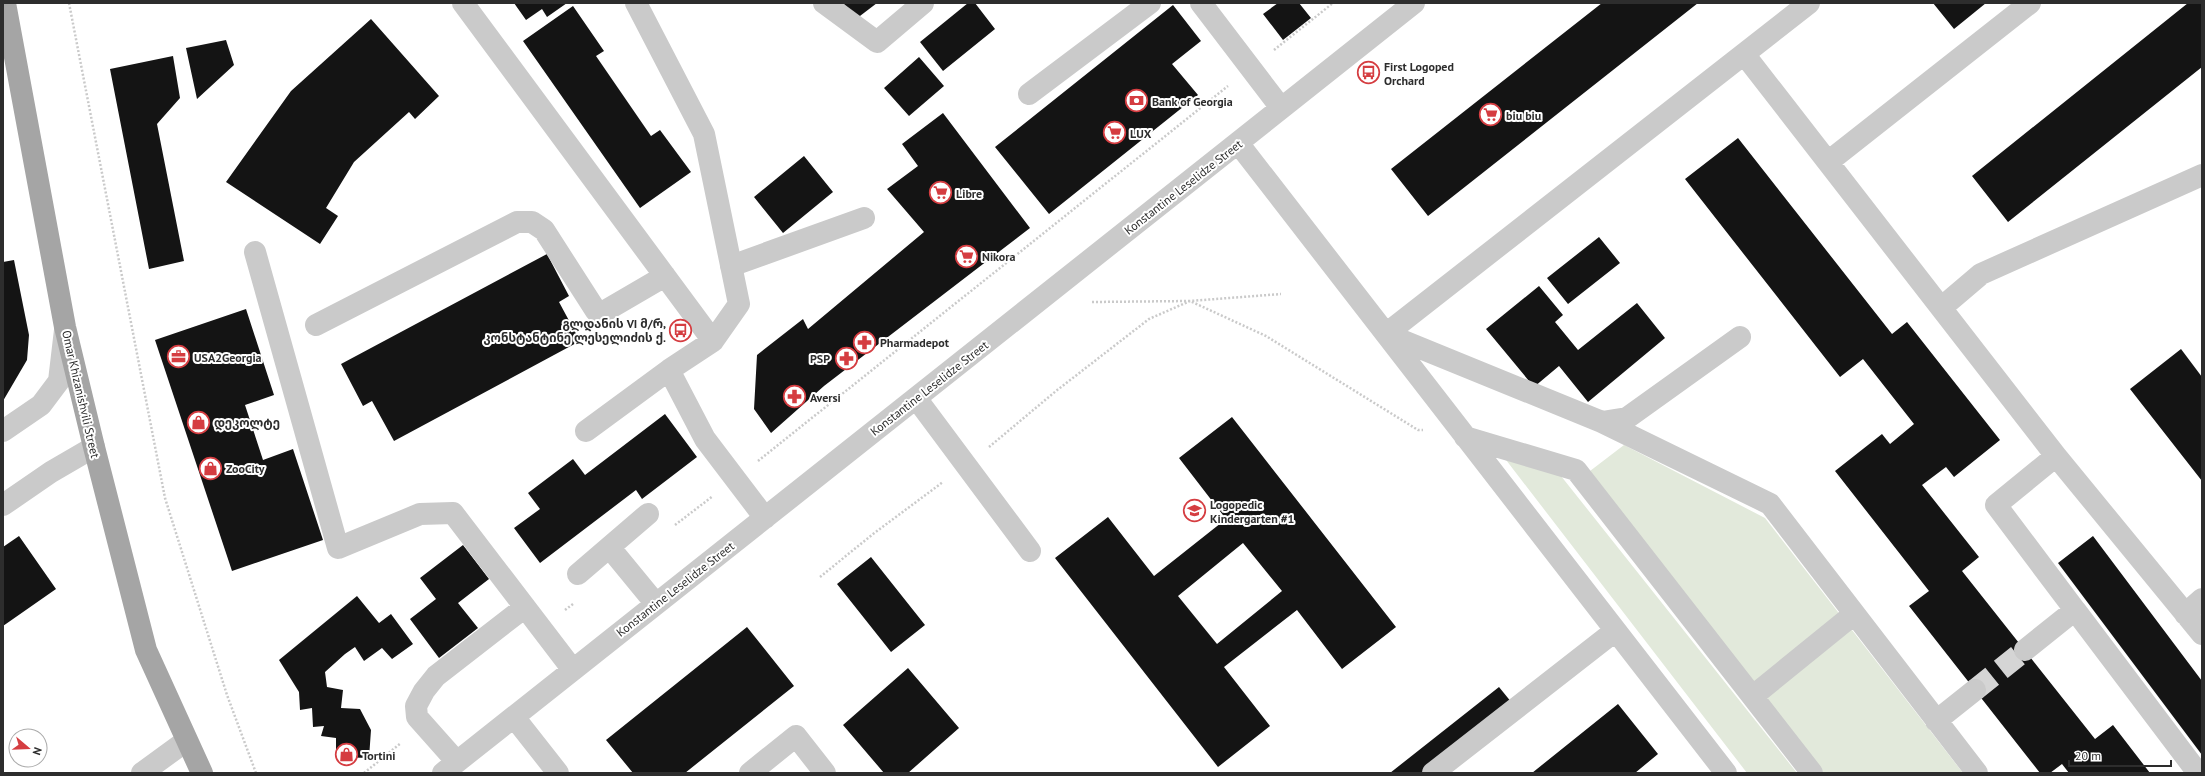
<svg xmlns="http://www.w3.org/2000/svg" width="2205" height="776" viewBox="0 0 2205 776" font-family="'PT Sans','Noto Sans Georgian',sans-serif">
<rect width="100%" height="100%" fill="#fff"/>
<!-- green -->
<path fill="#e2e9db" d="M1624,445L1765,518L1963,773H1822L1590,471Z
M1503,456L1561,476L1797,773H1747Z"/>
<!-- building -->
<path fill="#141414" fill-rule="evenodd" d="M514,3H567L547,17L542,9L526,20Z
M843,3H877L856,19Z
M968,3H975L995,29L943,71L920,42Z
M1278,3H1299L1311,18L1283,40L1263,14Z
M1602,3H1698L1428,216L1391,169Z
M1933,3H1986L1954,29Z
M2188,3H2202V67L2008,222L1972,176Z
M1173,5L1201,41L1172,64L1198,95L1049,214L995,147Z
M573,6L604,51L596,56L651,136L660,130L691,172L640,208L523,41Z
M371,19L439,96L415,119L409,112L354,162L326,208L338,216L320,244L226,182L291,91Z
M226,40L234,65L197,99L186,48Z
M173,56L180,98L157,124L184,261L149,269L110,69Z
M919,57L944,86L909,116L884,88Z
M943,113L1030,228L824,386L771,433L754,409L757,355L803,319L808,329L924,232L887,189L918,166L902,144Z
M1738,138L1892,334L1907,322L2000,440L1954,477L1946,467L1922,485L1979,557L1962,571L2095,739L2113,725L2150,773H2069L2062,764L2050,773H2040L1909,606L1929,591L1835,471L1882,434L1890,444L1914,424L1863,359L1840,377L1685,179Z
M804,156L833,192L783,233L754,197Z
M1599,237L1620,263L1568,304L1547,278Z
M547,254L569,296L559,302L580,341L394,441L372,401L363,406L341,364Z
M14,260L29,335L27,360L3,401V262Z
M1539,286L1563,315L1555,322L1578,350L1637,303L1665,338L1588,402L1559,366L1534,387L1486,329Z
M246,309L274,395L245,405L263,460L293,449L323,540L232,571L155,340Z
M2181,349L2202,377V481L2130,389Z
M665,414L697,457L642,499L636,490L540,563L514,528L540,509L528,493L573,459L585,475Z
M1232,417L1396,627L1342,669L1297,610L1224,667L1270,726L1218,767L1055,558L1108,517L1154,576L1226,519L1179,458ZM1243,543L1282,591L1217,644L1178,596Z
M19,536L56,589L3,626V547Z
M2093,536L2202,681V755L2058,563Z
M463,545L489,579L458,603L478,628L439,658L410,619L436,599L420,578Z
M871,557L925,625L891,652L837,584Z
M357,596L379,623L391,614L413,644L392,659L382,648L364,661L355,647L345,654L325,672L327,687L343,690L341,708L360,709L371,730L369,758L336,757V738L321,736L324,726L313,727L312,708L300,710L299,692L279,660Z
M747,627L794,686L685,773H633L606,740Z
M908,668L959,728L908,773H884L843,725Z
M1499,687L1512,703L1423,773H1390Z
M1618,704L1658,754L1635,773H1532Z"/>
<g fill="none" stroke-linecap="round" stroke-linejoin="round">
<!-- minor-tunnel -->
<path stroke="#d5d5d5" stroke-width="22" stroke-dasharray="22 11" stroke-linecap="butt" d="M1975,690L2025,650"/>
<!-- path -->
<path stroke="#cacaca" stroke-width="2.5" stroke-dasharray="2 2" stroke-linecap="butt" d="M69,3L165,498L227,695L256,773
M1274,50L1333,3
M1092,302L1190,301L1266,336L1418,430H1423
M989,447L1056,391L1149,319L1190,301L1281,294
M758,461L1228,86
M675,525L713,496
M820,577L873,534L943,482
M565,610L573,604
M364,773L401,743"/>
<!-- minor -->
<path stroke="#cacaca" stroke-width="22" d="M463,3L713,341
M636,3L704,134L739,304L713,341L669,370L705,439L765,518
M824,3L877,42L923,3
M1201,3L1281,108
M1744,54L2056,456L2202,634
M1029,94L1150,3
M1238,143L1726,773
M1828,162L2030,3
M255,252L338,548L420,514L453,513L573,670
M731,266L864,218
M1941,308L1981,274L2202,175
M316,325L517,222H532L544,230L596,311L601,313L605,311L665,276
M1740,337L1627,418L1602,422L1386,334L1809,3
M916,398L1030,551
M1602,422L1770,504L1977,773
M3,431L41,405L59,381L65,330
M586,431L669,370
M1465,437L1576,470L1812,773
M2056,456L1996,505L2075,610
M3,505L51,472L94,447
M610,548L656,604
M578,574L648,514
M2185,614L2202,599
M2025,650L2075,610L2198,773
M1753,696L1854,614
M514,717L558,773
M1936,721L1975,690
M457,762L417,717L416,706L424,691L436,676L525,607
M142,773L186,741
M443,773L1414,3
M750,773L796,736L825,773
M1433,773L1615,631"/>
<!-- major -->
<path stroke="#a5a5a5" stroke-width="22" d="M5,3L65,327L94,447L146,650L202,773"/>
</g>
<!-- icons -->
<defs>
<symbol id="bus-ring" viewBox="-11 -11 22 22"><circle r="9.5" fill="#fff" stroke="#d53d41" stroke-width="1.5"/><path d="M-5-6H5V4H4V6H2V4H-2V6H-4V4H-5ZM-3.5-4V0h7V-4ZM-3.5 1.2v1.5H-2V1.2ZM2 1.2v1.5H3.5V1.2Z" fill="#d53d41"/></symbol>
<symbol id="bank-ring" viewBox="-11 -11 22 22"><circle r="9.5" fill="#fff" stroke="#d53d41" stroke-width="1.5"/><path d="M-6-4H6V4H-6ZM0-2.3a2.3 2.3 0 1 0 0 4.6a2.3 2.3 0 1 0 0-4.6Z" fill="#d53d41"/></symbol>
<symbol id="supermarket-ring" viewBox="-11 -11 22 22"><circle r="9.5" fill="#fff" stroke="#d53d41" stroke-width="1.5"/><path d="M-6-5.5h2.5l.6 2H6L4.5 2H-2.5L-4.4-4H-6ZM-1.5 3.2a1.3 1.3 0 1 0 .1 0ZM3 3.2a1.3 1.3 0 1 0 .1 0Z" fill="#d53d41"/></symbol>
<symbol id="pharmacy-ring" viewBox="-11 -11 22 22"><circle r="9.5" fill="#fff" stroke="#d53d41" stroke-width="1.5"/><path d="M-2-6h4v4h4v4h-4v4h-4v-4h-4v-4h4Z" fill="#d53d41"/></symbol>
<symbol id="office-ring" viewBox="-11 -11 22 22"><circle r="9.5" fill="#fff" stroke="#d53d41" stroke-width="1.5"/><path d="M-6-3h4V-5.5h4V-3h4V5H-6ZM-1-4.5V-3h2v-1.5ZM-6 0V1H6V0Z" fill="#d53d41"/></symbol>
<symbol id="shop-ring" viewBox="-11 -11 22 22"><circle r="9.5" fill="#fff" stroke="#d53d41" stroke-width="1.5"/><path d="M-5-2.5h2.3a2.7 3.5 0 0 1 5.4 0H5L5.5 6h-11ZM-1.5-2.5h3a1.5 2.3 0 0 0-3 0Z" fill="#d53d41"/></symbol>
<symbol id="school-ring" viewBox="-11 -11 22 22"><circle r="9.5" fill="#fff" stroke="#d53d41" stroke-width="1.5"/><path d="M0-5L7-2L0 1L-7-2ZM-4 1L0 2.5L4 1V4Q0 6-4 4Z" fill="#d53d41"/></symbol>
</defs>
<g fill-rule="evenodd">
<use href="#bus-ring" x="1356" y="60" width="25" height="25"/>
<use href="#bank-ring" x="1124" y="88" width="25" height="25"/>
<use href="#supermarket-ring" x="1478" y="102" width="25" height="25"/>
<use href="#supermarket-ring" x="1102" y="120" width="25" height="25"/>
<use href="#supermarket-ring" x="928" y="180" width="25" height="25"/>
<use href="#supermarket-ring" x="954" y="244" width="25" height="25"/>
<use href="#bus-ring" x="668" y="318" width="25" height="25"/>
<use href="#pharmacy-ring" x="852" y="330" width="25" height="25"/>
<use href="#office-ring" x="166" y="344" width="25" height="25"/>
<use href="#pharmacy-ring" x="834" y="346" width="25" height="25"/>
<use href="#pharmacy-ring" x="782" y="384" width="25" height="25"/>
<use href="#shop-ring" x="186" y="410" width="25" height="25"/>
<use href="#shop-ring" x="198" y="456" width="25" height="25"/>
<use href="#school-ring" x="1182" y="498" width="25" height="25"/>
<use href="#shop-ring" x="334" y="742" width="25" height="25"/>
</g>
<g text-anchor="middle" dominant-baseline="central" stroke-width="4" stroke-linejoin="round" paint-order="stroke">
<!-- poi labels -->
<g font-size="12" font-weight="bold" fill="#2d2d2d" stroke="#fff" text-anchor="start">
<text x="1384" y="66">First Logoped<tspan x="1384" dy="14">Orchard</tspan></text>
<text x="1152" y="101">Bank of Georgia</text>
<text x="1506" y="115">biu biu</text>
<text x="1130" y="133">LUX</text>
<text x="956" y="193">Libre</text>
<text x="982" y="256">Nikora</text>
<text x="666" y="323" text-anchor="end">გლდანის VI მ/რ,<tspan x="666" dy="14">კონსტანტინე ლესელიძის ქ.</tspan></text>
<text x="880" y="342">Pharmadepot</text>
<text x="194" y="357">USA2Georgia</text>
<text x="830" y="358" text-anchor="end">PSP</text>
<text x="810" y="397">Aversi</text>
<text x="214" y="422">დეკოლტე</text>
<text x="226" y="468">ZooCity</text>
<text x="1210" y="504">Logopedic<tspan x="1210" dy="14">Kindergarten #1</tspan></text>
<text x="362" y="755">Tortini</text>
</g>
<!-- street labels -->
<g font-size="12" fill="#2d2d2d" stroke="#fff">
<text transform="translate(1183 187) rotate(-38)">Konstantine Leselidze Street</text>
<text transform="translate(929 388) rotate(-38)">Konstantine Leselidze Street</text>
<text transform="translate(81 394) rotate(77)">Omar Khizanishvili Street</text>
<text transform="translate(675 589) rotate(-38)">Konstantine Leselidze Street</text>
</g>
</g>
<!-- border -->
<rect width="2205" height="776" fill="none" stroke="#2d2d2d" stroke-width="8"/>
<!-- north arrow -->
<g transform="translate(28 748) rotate(109)"><circle r="19" fill="#ffffff" stroke="#ababab"/>
<path d="M0-3L7 15L0 10L-7 15Z" fill="#d53d41"/>
<text y="-6" font-size="11" font-weight="bold" text-anchor="middle" fill="#2d2d2d">N</text>
</g>
<!-- scale -->
<path d="M2069 760v6h102v-6" fill="none" stroke="#2d2d2d" stroke-width="2"/>
<text x="2075" y="760" font-size="12" fill="#2d2d2d" stroke="#ffffff" stroke-width="3" paint-order="stroke">20 m</text>
</svg>
